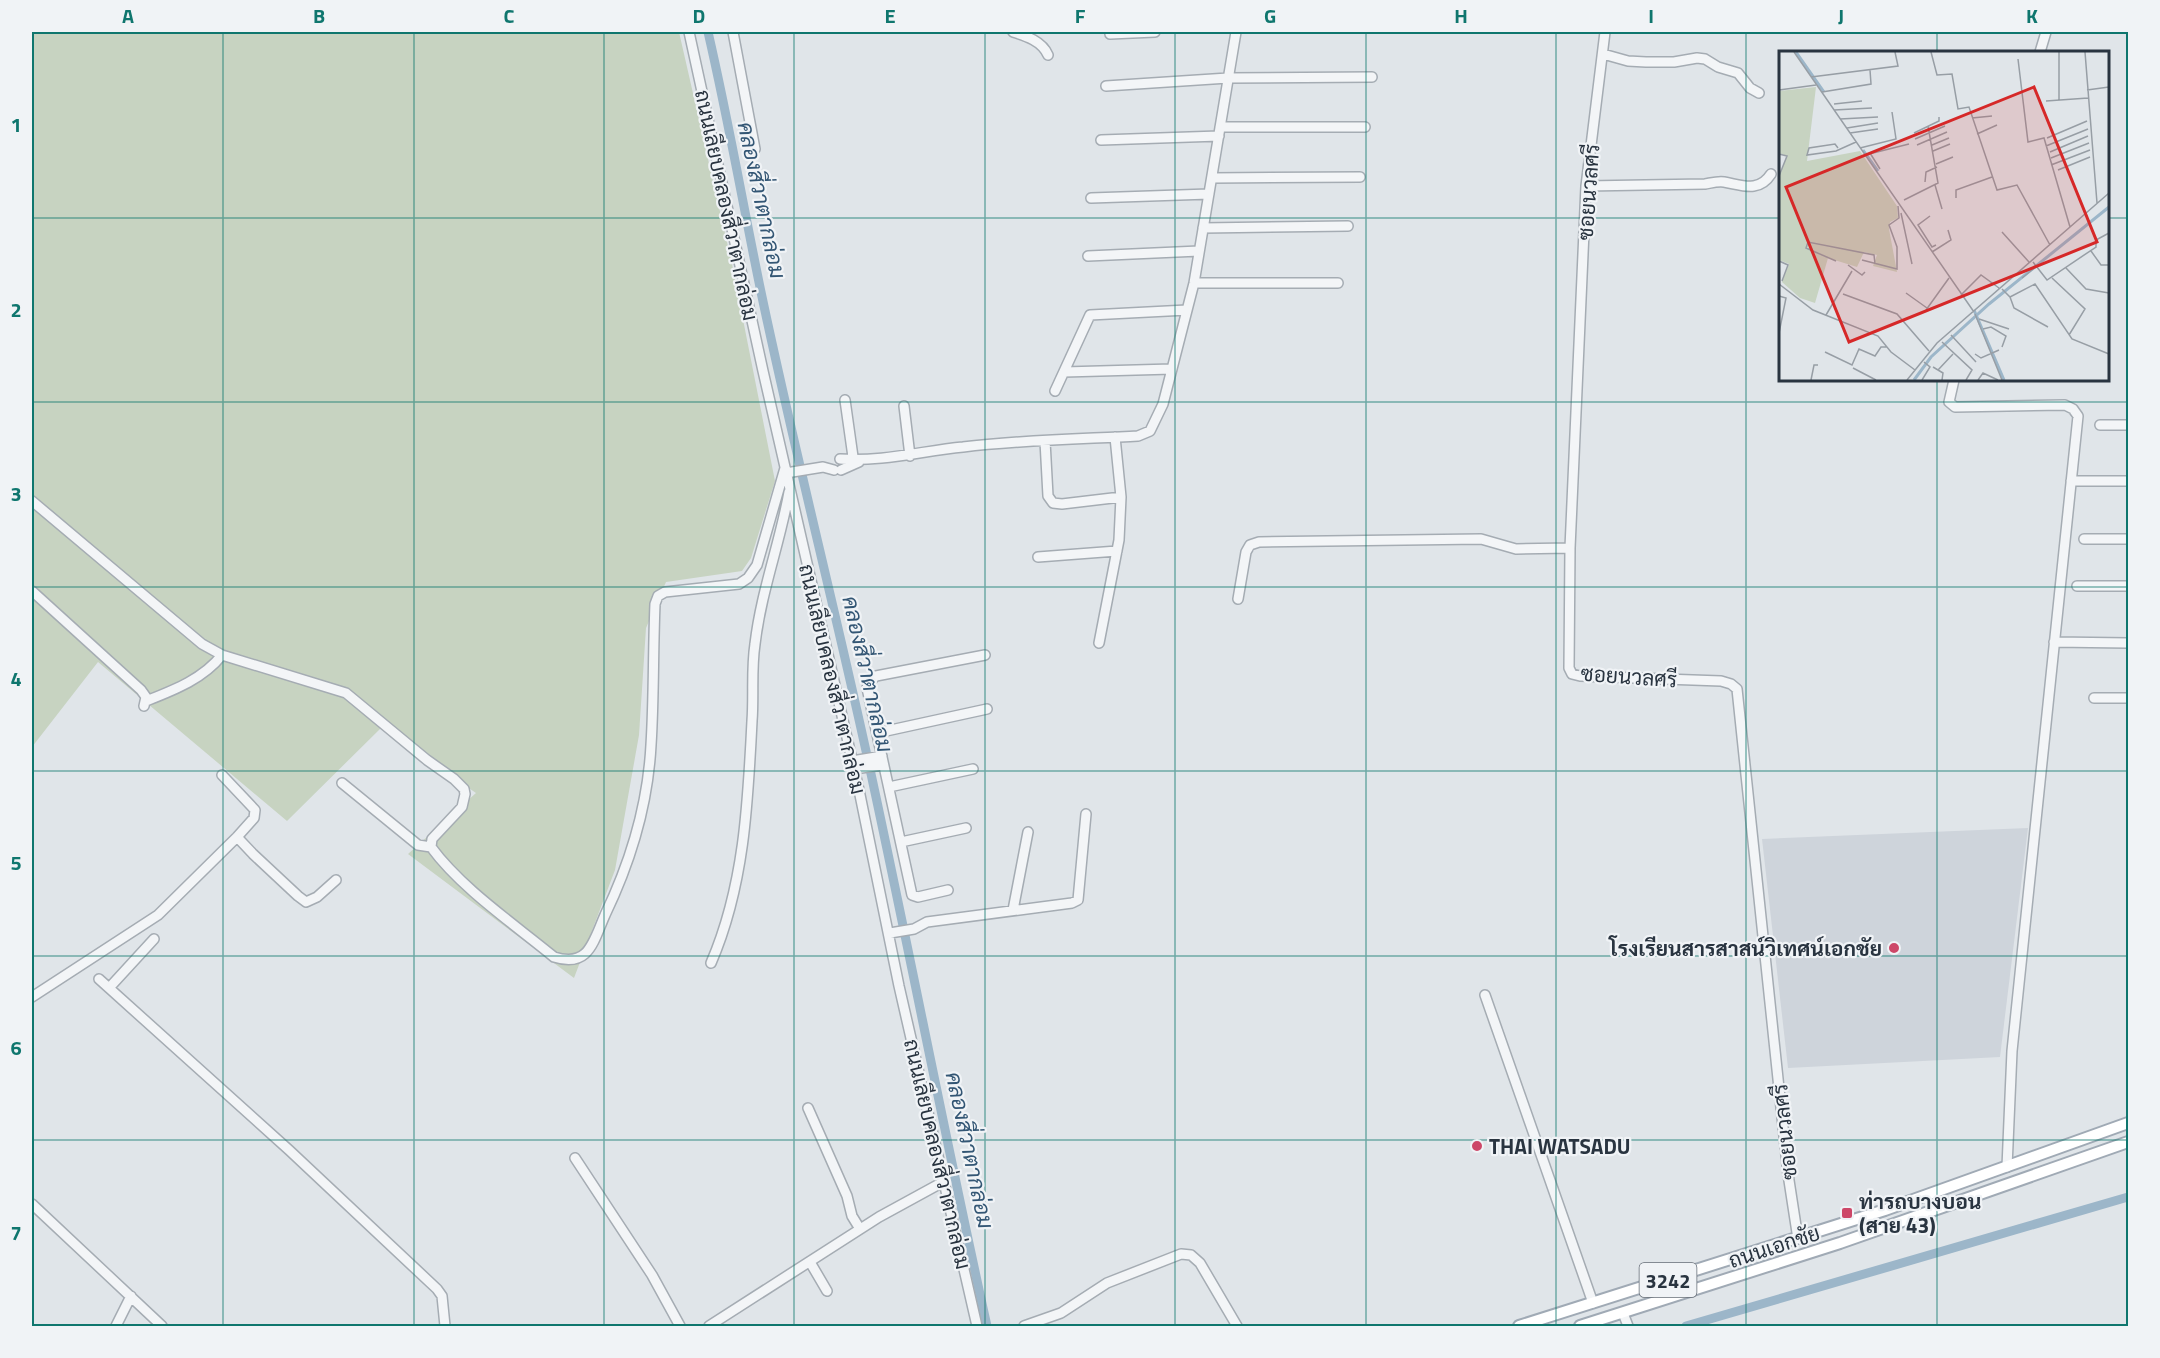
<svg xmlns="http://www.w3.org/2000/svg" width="2160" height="1358" viewBox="0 0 2160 1358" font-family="'Titillium Web',Sarabun,sans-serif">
<rect width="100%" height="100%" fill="#e0e5e9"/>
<!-- built -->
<path fill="#ced4db" d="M2028,828L2000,1057L1788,1068L1762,839Z"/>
<!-- green -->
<path fill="#c7d3c1" d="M32,32H679L732,264L775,481L751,558L742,571L666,582L646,628L639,735L615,870L574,978L408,854L476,793L381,728L287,821L98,662L32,747Z"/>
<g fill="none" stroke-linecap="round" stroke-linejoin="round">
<!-- canal -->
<path stroke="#9cb6c9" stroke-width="9" d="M708,32C728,118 743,205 761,292C794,449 834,604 868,760C909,948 945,1138 987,1326
M1686,1326L2128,1197"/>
<defs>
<path id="minor" d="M689,32L763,371L859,790L899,986L977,1326
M733,32L755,149
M1013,32C1026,36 1042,41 1048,55
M1605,32L1586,186L1570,548L1569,668L1572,674L1580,676L1721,681L1731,684L1737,689L1788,1174L1798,1239
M1110,34L1155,32
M2040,52L2046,32
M1603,54L1628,61L1646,62H1674L1697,58L1705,59L1718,67L1738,73L1750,88L1759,93
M1106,86L1228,78L1372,77
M1220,127H1365
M1101,140L1219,136
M1212,178L1360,177
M1586,186L1705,184C1711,183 1718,181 1724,182C1742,185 1759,193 1771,174
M1091,198L1209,194
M1203,228L1348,226
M1088,256L1199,251
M1194,283H1338
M1064,372L1172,369
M1954,380L1949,402L1955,407L2065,405L2073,409L2078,416L2012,1051L2007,1167
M1055,391L1090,315L1187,310
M845,400L854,464
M904,406L910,456
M2100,425H2128
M1045,441L1048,496L1053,503L1062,504L1121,497
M840,459C882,462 922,451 963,447C1021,440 1080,439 1138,436L1150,431L1163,404L1194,283L1236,32
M841,470L859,462
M786,473L823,467L834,470
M2071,481H2128
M32,501L202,644L222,655L346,693L427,760L454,779L464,789L465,794L462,807L432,839L431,847C461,888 514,924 554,957C589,968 593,942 605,915C630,863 648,803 651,745C654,698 653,651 655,604L658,596L665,592L739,584L748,578L757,565L785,468
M2084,539H2128
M1038,557L1117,551
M2077,586H2128
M32,591L141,690L146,697L144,706
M1238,599L1246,552L1250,545L1259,542L1481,539L1516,549L1570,548
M2054,642L2128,643
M1099,643L1119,540L1121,497L1115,437
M2094,698H2128
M146,701C174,690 203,679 222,655
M877,733L987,709
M852,761L882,756
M854,769L883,765
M342,783L418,845L431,847
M889,787L973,769
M237,837L253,854L298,896L306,902L317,897L336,880
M901,842L966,828
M948,890L918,897L912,895L867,688L869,682L876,676L985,655
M1013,910L1028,832
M890,933L914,929L927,922L1072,903L1078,900L1086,814
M711,963C744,887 748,804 752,721C754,696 751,670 755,644C761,592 780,543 789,492
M99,979L289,1150L437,1289L442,1296L445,1326
M109,988L154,939
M1485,995L1593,1303
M32,997L158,915L237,837L254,818L255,810L222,775
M808,1108L847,1196L852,1216L860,1229
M575,1158L652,1275L680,1326
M32,1204L162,1326
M810,1262L827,1291
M1623,1313L1628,1326
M116,1326L131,1296
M709,1326L879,1217L943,1182
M1024,1326L1061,1313L1107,1283L1181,1254L1191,1255L1200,1263L1237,1326"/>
<path id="major" d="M1519,1326L1885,1210L2128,1123
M1580,1326L1840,1243L2128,1142"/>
</defs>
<!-- minor casing -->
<use href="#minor" stroke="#a5acb3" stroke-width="12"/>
<!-- major casing -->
<use href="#major" stroke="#a0aab5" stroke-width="14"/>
<!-- minor -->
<use href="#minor" stroke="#f3f5f7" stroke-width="9"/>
<!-- major -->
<use href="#major" stroke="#fff" stroke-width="10"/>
</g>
<!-- grid -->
<path fill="none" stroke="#0f766e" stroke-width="1.5" stroke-opacity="0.55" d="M223,32V1326M414,32V1326M604,32V1326M794,32V1326M985,32V1326M1175,32V1326M1366,32V1326M1556,32V1326M1746,32V1326M1937,32V52M32,218H1780M2108,218H2128M1937,380V1326M32,402H2128M32,587H2128M32,771H2128M32,956H2128M32,1140H2128"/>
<!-- markers -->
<g fill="#cd4768" stroke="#f0f3f6" stroke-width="2">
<circle cx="1894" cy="948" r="6"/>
<circle cx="1477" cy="1146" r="6"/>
<rect x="1841" y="1207" width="12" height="12" rx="3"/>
</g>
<g text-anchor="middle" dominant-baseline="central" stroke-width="4.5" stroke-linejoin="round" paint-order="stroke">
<!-- shield labels -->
<rect fill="#f0f3f6" stroke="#656d77" stroke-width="1.5" x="1639.5" y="1263" width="57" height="34" rx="4.5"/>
<g font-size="20" font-weight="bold" fill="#293440">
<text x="1668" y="1280">3242</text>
</g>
<!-- street labels -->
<g font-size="21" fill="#293440" stroke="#f0f3f6">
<text transform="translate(1588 192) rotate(-86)">ซอยนวลศรี</text>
<text transform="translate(727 205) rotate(78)">ถนนเลียบคลองสี่วาตากล่อม</text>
<text transform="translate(1629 676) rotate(4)">ซอยนวลศรี</text>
<text transform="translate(833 679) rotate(77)">ถนนเลียบคลองสี่วาตากล่อม</text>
<text transform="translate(1784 1132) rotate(-96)">ซอยนวลศรี</text>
<text transform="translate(938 1154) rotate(77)">ถนนเลียบคลองสี่วาตากล่อม</text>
<text transform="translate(1774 1246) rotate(-18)">ถนนเอกชัย</text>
</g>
<!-- poi labels -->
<g font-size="21" font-weight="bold" fill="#293440" stroke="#f0f3f6" text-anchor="start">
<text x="1882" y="948" text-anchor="end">โรงเรียนสารสาสน์วิเทศน์เอกชัย</text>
<text x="1489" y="1146">THAI WATSADU</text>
<text x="1859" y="1201">ท่ารถบางบอน<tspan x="1859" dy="24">(สาย 43)</tspan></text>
</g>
<!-- water labels -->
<g font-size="22" font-style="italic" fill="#335674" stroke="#f0f3f6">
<text transform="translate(762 200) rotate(78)">คลองสี่วาตากล่อม</text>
<text transform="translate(868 674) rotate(77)">คลองสี่วาตากล่อม</text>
<text transform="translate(970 1150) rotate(78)">คลองสี่วาตากล่อม</text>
</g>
</g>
<!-- overview -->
<g transform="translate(1779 51)">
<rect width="330" height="330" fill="#e0e5e9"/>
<path d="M37,36L28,110L81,100L118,155L119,167L111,171L110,178L118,221L94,215L98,204L85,201L78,216L49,207L36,252L21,247L3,231L10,213L0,209V125L8,105L0,102V40Z" fill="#c7d3c1"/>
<path fill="none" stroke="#9cb6c9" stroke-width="3" d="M17,1L45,41M84,99L99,120M195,259L225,329M135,329L152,306L210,253L330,156"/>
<path fill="none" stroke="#979ea5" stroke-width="1.5" d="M15,1L195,261M152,1L158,24L173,23L179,58L190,56L218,139L238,134L271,194M280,1V49M306,1L318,152M239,8L249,91L265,87L291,176M32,26L119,15L116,1M0,39L37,34M308,39L330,36M43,41L92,33L91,19M267,50L309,47M55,53L83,50M55,59L93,57M193,67L213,65M61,68L99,66M68,77L99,72M71,82L99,78M135,82L160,70V66M198,83L218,74M268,87L308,70M136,88L166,75M138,94L168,81M153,94L170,87M267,95L309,78M59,97L56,93L30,97L28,104L57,100L77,91M81,97L117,88L113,61M154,100L171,93M271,101L309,85M91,102L101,118M0,103L8,105L0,125M86,104L130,93M272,107L310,92M157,113L174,106M272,114L311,99M279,119L311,106M146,131L147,121L158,116M156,134L163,158M177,147V139L213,126M125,149L159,132L149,75M122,162L133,213M151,165L139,174L153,196L157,194M223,181L250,211M312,200L322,214H330M153,201L172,189L169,179M83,209L118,218V196L110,174L120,167L119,155M0,210L9,214L3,230M57,210L27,197L29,191L95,204L96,213M254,211L268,229L317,196V189L330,182M69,214L83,224L86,221M287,217L307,238L330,242M243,227L258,215M273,227L306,258L290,284M0,233L34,259L99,285L112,301L136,319M223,238L231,246L256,233L293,288L330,303M127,242L148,257M64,243L118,263L150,300M182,244L202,224L220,237M0,245L7,247L0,282M231,246L235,257L269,276M147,259L170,227M196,263L223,329M47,264L73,220M200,268L230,278M204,278L212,276L227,285L223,296M172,284L197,311M163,291L193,319L187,329M46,301L73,314L80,298L96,305L102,296H108M196,303L202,307L220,299M154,316L164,322L163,329M74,317L97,329M159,319L174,303M32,329L35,314H39M128,329L158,292L330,142M143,329L151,316L145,311M199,329L204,322L219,329"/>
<path fill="#d62828" fill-opacity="0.15" stroke="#d62828" stroke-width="3" d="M255,36L318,191L70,291L7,136Z"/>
<rect width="330" height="330" fill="none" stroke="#293440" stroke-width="3"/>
</g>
<!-- border -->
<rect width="2160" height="1358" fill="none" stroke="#f0f3f6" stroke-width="66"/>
<rect x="33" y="33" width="2094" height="1292" fill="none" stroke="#0f766e" stroke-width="2"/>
<g font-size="20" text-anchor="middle" font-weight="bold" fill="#0f766e">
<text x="128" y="23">A</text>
<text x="319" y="23">B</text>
<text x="509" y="23">C</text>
<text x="699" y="23">D</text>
<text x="890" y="23">E</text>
<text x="1080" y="23">F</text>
<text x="1270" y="23">G</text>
<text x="1461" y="23">H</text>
<text x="1651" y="23">I</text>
<text x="1841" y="23">J</text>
<text x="2032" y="23">K</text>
<text x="16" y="132">1</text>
<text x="16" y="317">2</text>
<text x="16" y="501">3</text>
<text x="16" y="686">4</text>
<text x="16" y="870">5</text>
<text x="16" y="1055">6</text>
<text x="16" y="1240">7</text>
</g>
</svg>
